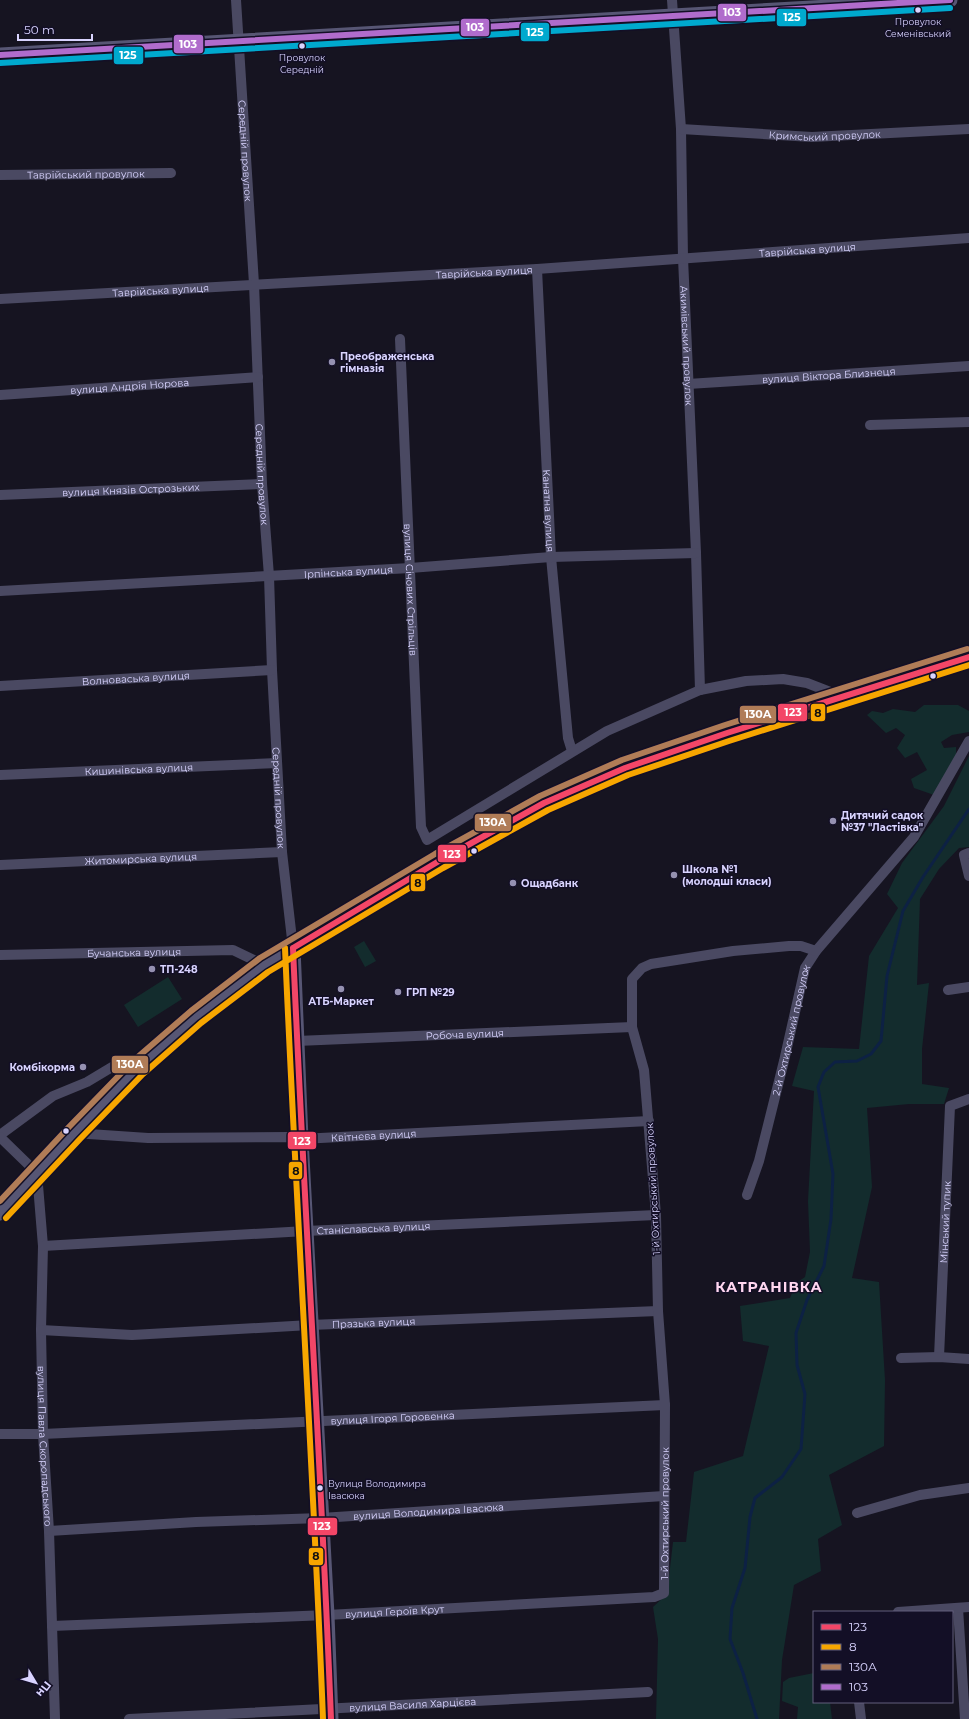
<svg xmlns="http://www.w3.org/2000/svg" width="969" height="1719" viewBox="0 0 969 1719" font-family="Montserrat,sans-serif">
<rect width="100%" height="100%" fill="#161421"/>
<!-- green -->
<path fill="#132c2d" d="M924,705H958L969,711V732L952,735L941,742L944,748L956,747V757L934,795L914,788L911,779L927,770L917,752L905,758L897,748L905,735L896,728L886,733L867,715L872,711L883,713L893,709L915,712Z
M969,756V847L959,848L939,869L920,899L917,985L929,983L922,1049V1084L949,1088L944,1104H909L867,1108L872,1187L852,1278L879,1282L885,1380L884,1446L829,1475L842,1525L818,1539L821,1571L794,1585L782,1660L779,1719H656L658,1639L653,1607L667,1594L673,1542H686L694,1472L743,1456L769,1346L743,1341L740,1306L790,1298L796,1283L805,1277L810,1252L808,1201L814,1091L792,1086L803,1047L859,1049L869,956L898,908L887,894L902,863L944,806Z
M364,941L376,961L365,967L354,947Z
M168,977L182,999L138,1027L124,1005Z
M814,1673V1702H830L832,1719H797L798,1707L782,1701L783,1682L789,1678Z"/>
<g fill="none" stroke-linecap="round" stroke-linejoin="round">
<!-- stream -->
<path stroke="#0d2144" stroke-width="3" d="M757,1719L743,1673L730,1639L732,1608L745,1568L750,1517L755,1498L782,1477L801,1449L805,1394L797,1365L796,1333L807,1300L824,1266L831,1219L833,1174L818,1087L824,1072L835,1062L857,1061L871,1054L881,1041L887,976L903,911L923,877L969,809"/>
<!-- street -->
<g stroke="#4a4962" stroke-width="10">
<path id="s1" d="M236,0L254,284L262,484L269,576L272,670L282,852L293,948"/>
<path id="s2" d="M672,0L681,129L683,258L696,553L700,690"/>
<path id="s3" d="M681,129L812,137L969,129"/>
<path id="s4" d="M0,175L171,173"/>
<path id="s5" d="M537,269L551,557L568,738L572,751"/>
<path id="s6" d="M0,299L537,269L969,238"/>
<path id="s7" d="M400,339L421,827L427,840L607,731L700,690L746,681L783,679L807,683L843,697"/>
<path id="s8" d="M688,384L969,366"/>
<path id="s9" d="M0,395L258,377"/>
<path d="M870,425L969,422"/>
<path id="s10" d="M0,495L262,484"/>
<path id="s11" d="M0,591L410,568L551,557L696,553"/>
<path id="s12" d="M0,686L272,670"/>
<path id="s13" d="M0,775L277,763"/>
<path d="M969,853L964,855L969,876"/>
<path id="s14" d="M0,865L282,852"/>
<path id="s15" d="M0,955L233,950L264,965"/>
<path d="M948,990L969,987"/>
<path id="s16" d="M297,1041L632,1027"/>
<path id="s17" d="M74,1133L148,1138L289,1137L301,1139L649,1121"/>
<path d="M0,1135L53,1096L87,1082L122,1061L138,1068"/>
<path id="s18" d="M0,1137L37,1173L43,1246L41,1330L43,1434L49,1531L55,1719"/>
<path id="s19" d="M747,1195L759,1161L784,1061L805,968L816,951L914,837L969,741"/>
<path id="s20" d="M43,1246L306,1231L656,1215"/>
<path id="s21" d="M41,1330L132,1335L310,1325L658,1311"/>
<path id="s22" d="M939,1357L950,1106L969,1099"/>
<path d="M901,1358L939,1357L969,1359"/>
<path id="s23" d="M0,1434H43L665,1405"/>
<path d="M857,1513L920,1495L969,1488"/>
<path id="s24" d="M49,1531L196,1522L321,1518L664,1496"/>
<path d="M958,1608L965,1719"/>
<path d="M898,1612L969,1607"/>
<path id="s25" d="M52,1626L327,1615L654,1597L664,1593L665,1405L658,1311L656,1215L644,1070L632,1027V979L642,968L651,964L733,951L789,946H801L816,951"/>
<path d="M859,1702L861,1719"/>
<path id="s26" d="M129,1719L648,1692"/>
</g>
<!-- secondary -->
<path stroke="#575674" stroke-width="15" d="M0,55L950,0
M293,948L301,1139L327,1615L331,1719
M0,1213L74,1133L138,1068L196,1017L264,965L439,861L544,803L625,768L727,733L969,657"/>
<defs>
<path id="bus-1" d="M293,948C304,1205 321,1462 331,1719
M293,948L439,861L544,803L625,768L727,733L969,657"/>
<path id="bus-2" d="M285,948C296,1205 313,1462 323,1719
M6,1218L80,1139L143,1074L201,1023L268,972L443,868L548,810L628,775L729,741L969,665"/>
<path id="bus-3" d="M0,1201L68,1128L132,1062L191,1011L260,958L435,854L540,796L622,760L725,725L967,649"/>
<path id="bus-4" d="M0,55L950,0"/>
<path id="bus-5" d="M0,63L950,8"/>
</defs>
<!-- bus-1 casing -->
<use href="#bus-1" stroke="#130f26" stroke-width="9"/>
<!-- bus-2 casing -->
<use href="#bus-2" stroke="#130f26" stroke-width="9"/>
<!-- bus-3 casing -->
<use href="#bus-3" stroke="#130f26" stroke-width="9"/>
<!-- bus-4 casing -->
<use href="#bus-4" stroke="#130f26" stroke-width="9"/>
<!-- bus-5 casing -->
<use href="#bus-5" stroke="#130f26" stroke-width="9"/>
<!-- bus-1 -->
<use href="#bus-1" stroke="#f34667" stroke-width="6"/>
<!-- bus-2 -->
<use href="#bus-2" stroke="#f7a600" stroke-width="6"/>
<!-- bus-3 -->
<use href="#bus-3" stroke="#b07c57" stroke-width="6"/>
<!-- bus-4 -->
<use href="#bus-4" stroke="#b06ccc" stroke-width="6"/>
<!-- bus-5 -->
<use href="#bus-5" stroke="#00a9ce" stroke-width="6"/>
</g>
<!-- markers -->
<g fill="#d9d4ff" stroke="#130f26" stroke-width="1.5">
<circle cx="918" cy="10" r="3.5"/>
<circle cx="302" cy="46" r="3.5"/>
<circle cx="933" cy="676" r="3.5"/>
<circle cx="474" cy="851" r="3.5"/>
<circle cx="66" cy="1131" r="3.5"/>
<circle cx="320" cy="1488" r="3.5"/>
</g>
<g fill="#9591b1" stroke="#130f26" stroke-width="1.5">
<circle cx="332" cy="362" r="4"/>
<circle cx="833" cy="821" r="4"/>
<circle cx="674" cy="875" r="4"/>
<circle cx="513" cy="883" r="4"/>
<circle cx="152" cy="969" r="4"/>
<circle cx="341" cy="989" r="4"/>
<circle cx="398" cy="992" r="4"/>
<circle cx="83" cy="1067" r="4"/>
</g>
<g text-anchor="middle" dominant-baseline="central" stroke-width="3" stroke-linejoin="round" paint-order="stroke">
<!-- bus labels -->
<g font-size="9" fill="#d9d4ff" stroke="#130f26">
<text x="918" y="21">Провулок<tspan x="918" dy="12">Семенівський</tspan></text>
<text x="302" y="57">Провулок<tspan x="302" dy="12">Середній</tspan></text>
<text x="328" y="1483" text-anchor="start">Вулиця Володимира<tspan x="328" dy="12">Івасюка</tspan></text>
</g>
<!-- street labels -->
<g font-size="10" fill="#d9d4ff" stroke="#130f26">
<text stroke="none"><textPath href="#s3" startOffset="144">Кримський провулок</textPath></text>
<text stroke="none"><textPath href="#s1" startOffset="151">Середній провулок</textPath></text>
<text stroke="none"><textPath href="#s4" startOffset="86">Таврійський провулок</textPath></text>
<text stroke="none"><textPath href="#s6" startOffset="809">Таврійська вулиця</textPath></text>
<text stroke="none"><textPath href="#s6" startOffset="485">Таврійська вулиця</textPath></text>
<text stroke="none"><textPath href="#s6" startOffset="161">Таврійська вулиця</textPath></text>
<text stroke="none"><textPath href="#s2" startOffset="346">Акимівський провулок</textPath></text>
<text stroke="none"><textPath href="#s8" startOffset="141">вулиця Віктора Близнеця</textPath></text>
<text stroke="none"><textPath href="#s9" startOffset="130">вулиця Андрія Норова</textPath></text>
<text stroke="none"><textPath href="#s1" startOffset="475">Середній провулок</textPath></text>
<text stroke="none"><textPath href="#s10" startOffset="131">вулиця Князів Острозьких</textPath></text>
<text stroke="none"><textPath href="#s5" startOffset="242">Канатна вулиця</textPath></text>
<text stroke="none"><textPath href="#s11" startOffset="349">Ірпінська вулиця</textPath></text>
<text stroke="none"><textPath href="#s7" startOffset="251">вулиця Січових Стрільців</textPath></text>
<text stroke="none"><textPath href="#s12" startOffset="136">Волноваська вулиця</textPath></text>
<text stroke="none"><textPath href="#s13" startOffset="139">Кишинівська вулиця</textPath></text>
<text stroke="none"><textPath href="#s1" startOffset="799">Середній провулок</textPath></text>
<text stroke="none"><textPath href="#s14" startOffset="141">Житомирська вулиця</textPath></text>
<text stroke="none"><textPath href="#s15" startOffset="134">Бучанська вулиця</textPath></text>
<text stroke="none"><textPath href="#s19" startOffset="171">2-й Охтирський провулок</textPath></text>
<text stroke="none"><textPath href="#s16" startOffset="168">Робоча вулиця</textPath></text>
<text stroke="none"><textPath href="#s17" startOffset="300">Квітнева вулиця</textPath></text>
<text transform="translate(653 1189) rotate(-93)">1-й Охтирський провулок</text>
<text stroke="none"><textPath href="#s22" startOffset="135">Мінський тупик</textPath></text>
<text stroke="none"><textPath href="#s20" startOffset="331">Станіславська вулиця</textPath></text>
<text stroke="none"><textPath href="#s21" startOffset="333">Празька вулиця</textPath></text>
<text stroke="none"><textPath href="#s23" startOffset="393">вулиця Ігоря Горовенка</textPath></text>
<text stroke="none"><textPath href="#s18" startOffset="325">вулиця Павла Скоропадського</textPath></text>
<text stroke="none"><textPath href="#s24" startOffset="380">вулиця Володимира Івасюка</textPath></text>
<text stroke="none"><textPath href="#s25" startOffset="693">1-й Охтирський провулок</textPath></text>
<text stroke="none"><textPath href="#s25" startOffset="343">вулиця Героїв Крут</textPath></text>
<text stroke="none"><textPath href="#s26" startOffset="284">вулиця Василя Харцієва</textPath></text>
</g>
<!-- poi labels -->
<g font-size="10" font-weight="bold" fill="#d9d4ff" stroke="#130f26" text-anchor="start">
<text x="340" y="356">Преображенська<tspan x="340" dy="12">гімназія</tspan></text>
<text x="841" y="815">Дитячий садок<tspan x="841" dy="12">№37 "Ластівка"</tspan></text>
<text x="682" y="869">Школа №1<tspan x="682" dy="12">(молодші класи)</tspan></text>
<text x="521" y="883">Ощадбанк</text>
<text x="160" y="969">ТП-248</text>
<text x="406" y="992">ГРП №29</text>
<text x="341" y="1001" text-anchor="middle">АТБ-Маркет</text>
<text x="75" y="1067" text-anchor="end">Комбікорма</text>
</g>
<!-- district labels -->
<g font-size="14" font-weight="bold" letter-spacing="1" fill="#ffd6f0" stroke="#130f26">
<text x="769" y="1287">КАТРАНІВКА</text>
</g>
</g>
<g stroke="#130f26" stroke-width="1.5">
<rect x="717" y="3" width="30" height="19" rx="4" fill="#b06ccc"/>
<rect x="776" y="8" width="31" height="19" rx="4" fill="#00a9ce"/>
<rect x="460" y="18" width="30" height="19" rx="4" fill="#b06ccc"/>
<rect x="520" y="22" width="30" height="20" rx="4" fill="#00a9ce"/>
<rect x="173" y="34" width="31" height="20" rx="4" fill="#b06ccc"/>
<rect x="113" y="46" width="31" height="19" rx="4" fill="#00a9ce"/>
<rect x="777" y="703" width="31" height="19" rx="4" fill="#f34667"/>
<rect x="810" y="703" width="16" height="19" rx="4" fill="#f7a600"/>
<rect x="739" y="705" width="38" height="19" rx="4" fill="#b07c57"/>
<rect x="474" y="813" width="38" height="19" rx="4" fill="#b07c57"/>
<rect x="437" y="844" width="30" height="19" rx="4" fill="#f34667"/>
<rect x="410" y="873" width="16" height="19" rx="4" fill="#f7a600"/>
<rect x="111" y="1055" width="38" height="19" rx="4" fill="#b07c57"/>
<rect x="287" y="1131" width="30" height="19" rx="4" fill="#f34667"/>
<rect x="288" y="1161" width="15" height="19" rx="4" fill="#f7a600"/>
<rect x="307" y="1517" width="31" height="19" rx="4" fill="#f34667"/>
<rect x="308" y="1547" width="16" height="19" rx="4" fill="#f7a600"/>
</g>
<g font-size="11" text-anchor="middle" font-weight="bold" fill="#fff">
<text x="732" y="16">103</text>
<text x="792" y="21">125</text>
<text x="475" y="31">103</text>
<text x="535" y="36">125</text>
<text x="188" y="48">103</text>
<text x="128" y="59">125</text>
<text x="793" y="716">123</text>
<text x="758" y="718">130А</text>
<text x="493" y="826">130А</text>
<text x="452" y="858">123</text>
<text x="130" y="1068">130А</text>
<text x="302" y="1145">123</text>
<text x="322" y="1530">123</text>
</g>
<g font-size="11" text-anchor="middle" font-weight="bold" fill="#111">
<text x="818" y="717">8</text>
<text x="418" y="887">8</text>
<text x="296" y="1175">8</text>
<text x="316" y="1560">8</text>
</g>
<!-- legend -->
<rect x="813" y="1611" width="140" height="92" fill="#130f26" stroke="#625e7d"/>
<rect x="821" y="1624" width="20" height="6" fill="#f34667" stroke="#625e7d"/>
<text x="849" y="1631" font-size="12" fill="#d9d4ff">123</text>
<rect x="821" y="1644" width="20" height="6" fill="#f7a600" stroke="#625e7d"/>
<text x="849" y="1651" font-size="12" fill="#d9d4ff">8</text>
<rect x="821" y="1664" width="20" height="6" fill="#b07c57" stroke="#625e7d"/>
<text x="849" y="1671" font-size="12" fill="#d9d4ff">130А</text>
<rect x="821" y="1684" width="20" height="6" fill="#b06ccc" stroke="#625e7d"/>
<text x="849" y="1691" font-size="12" fill="#d9d4ff">103</text>
<!-- north arrow -->
<g transform="translate(36 1683) rotate(128)" stroke="#130f26" stroke-width="3" paint-order="stroke">
<path d="M0-3L7 15L0 10L-7 15Z" fill="#d9d4ff"/>
<text y="-6" font-size="11" font-weight="bold" text-anchor="middle" fill="#d9d4ff">Пн</text>
</g>
<!-- scale -->
<path d="M18 34v6h74v-6" fill="none" stroke="#d9d4ff" stroke-width="2"/>
<text x="24" y="34" font-size="12" fill="#d9d4ff" stroke="#130f26" stroke-width="3" paint-order="stroke">50 m</text>
</svg>
